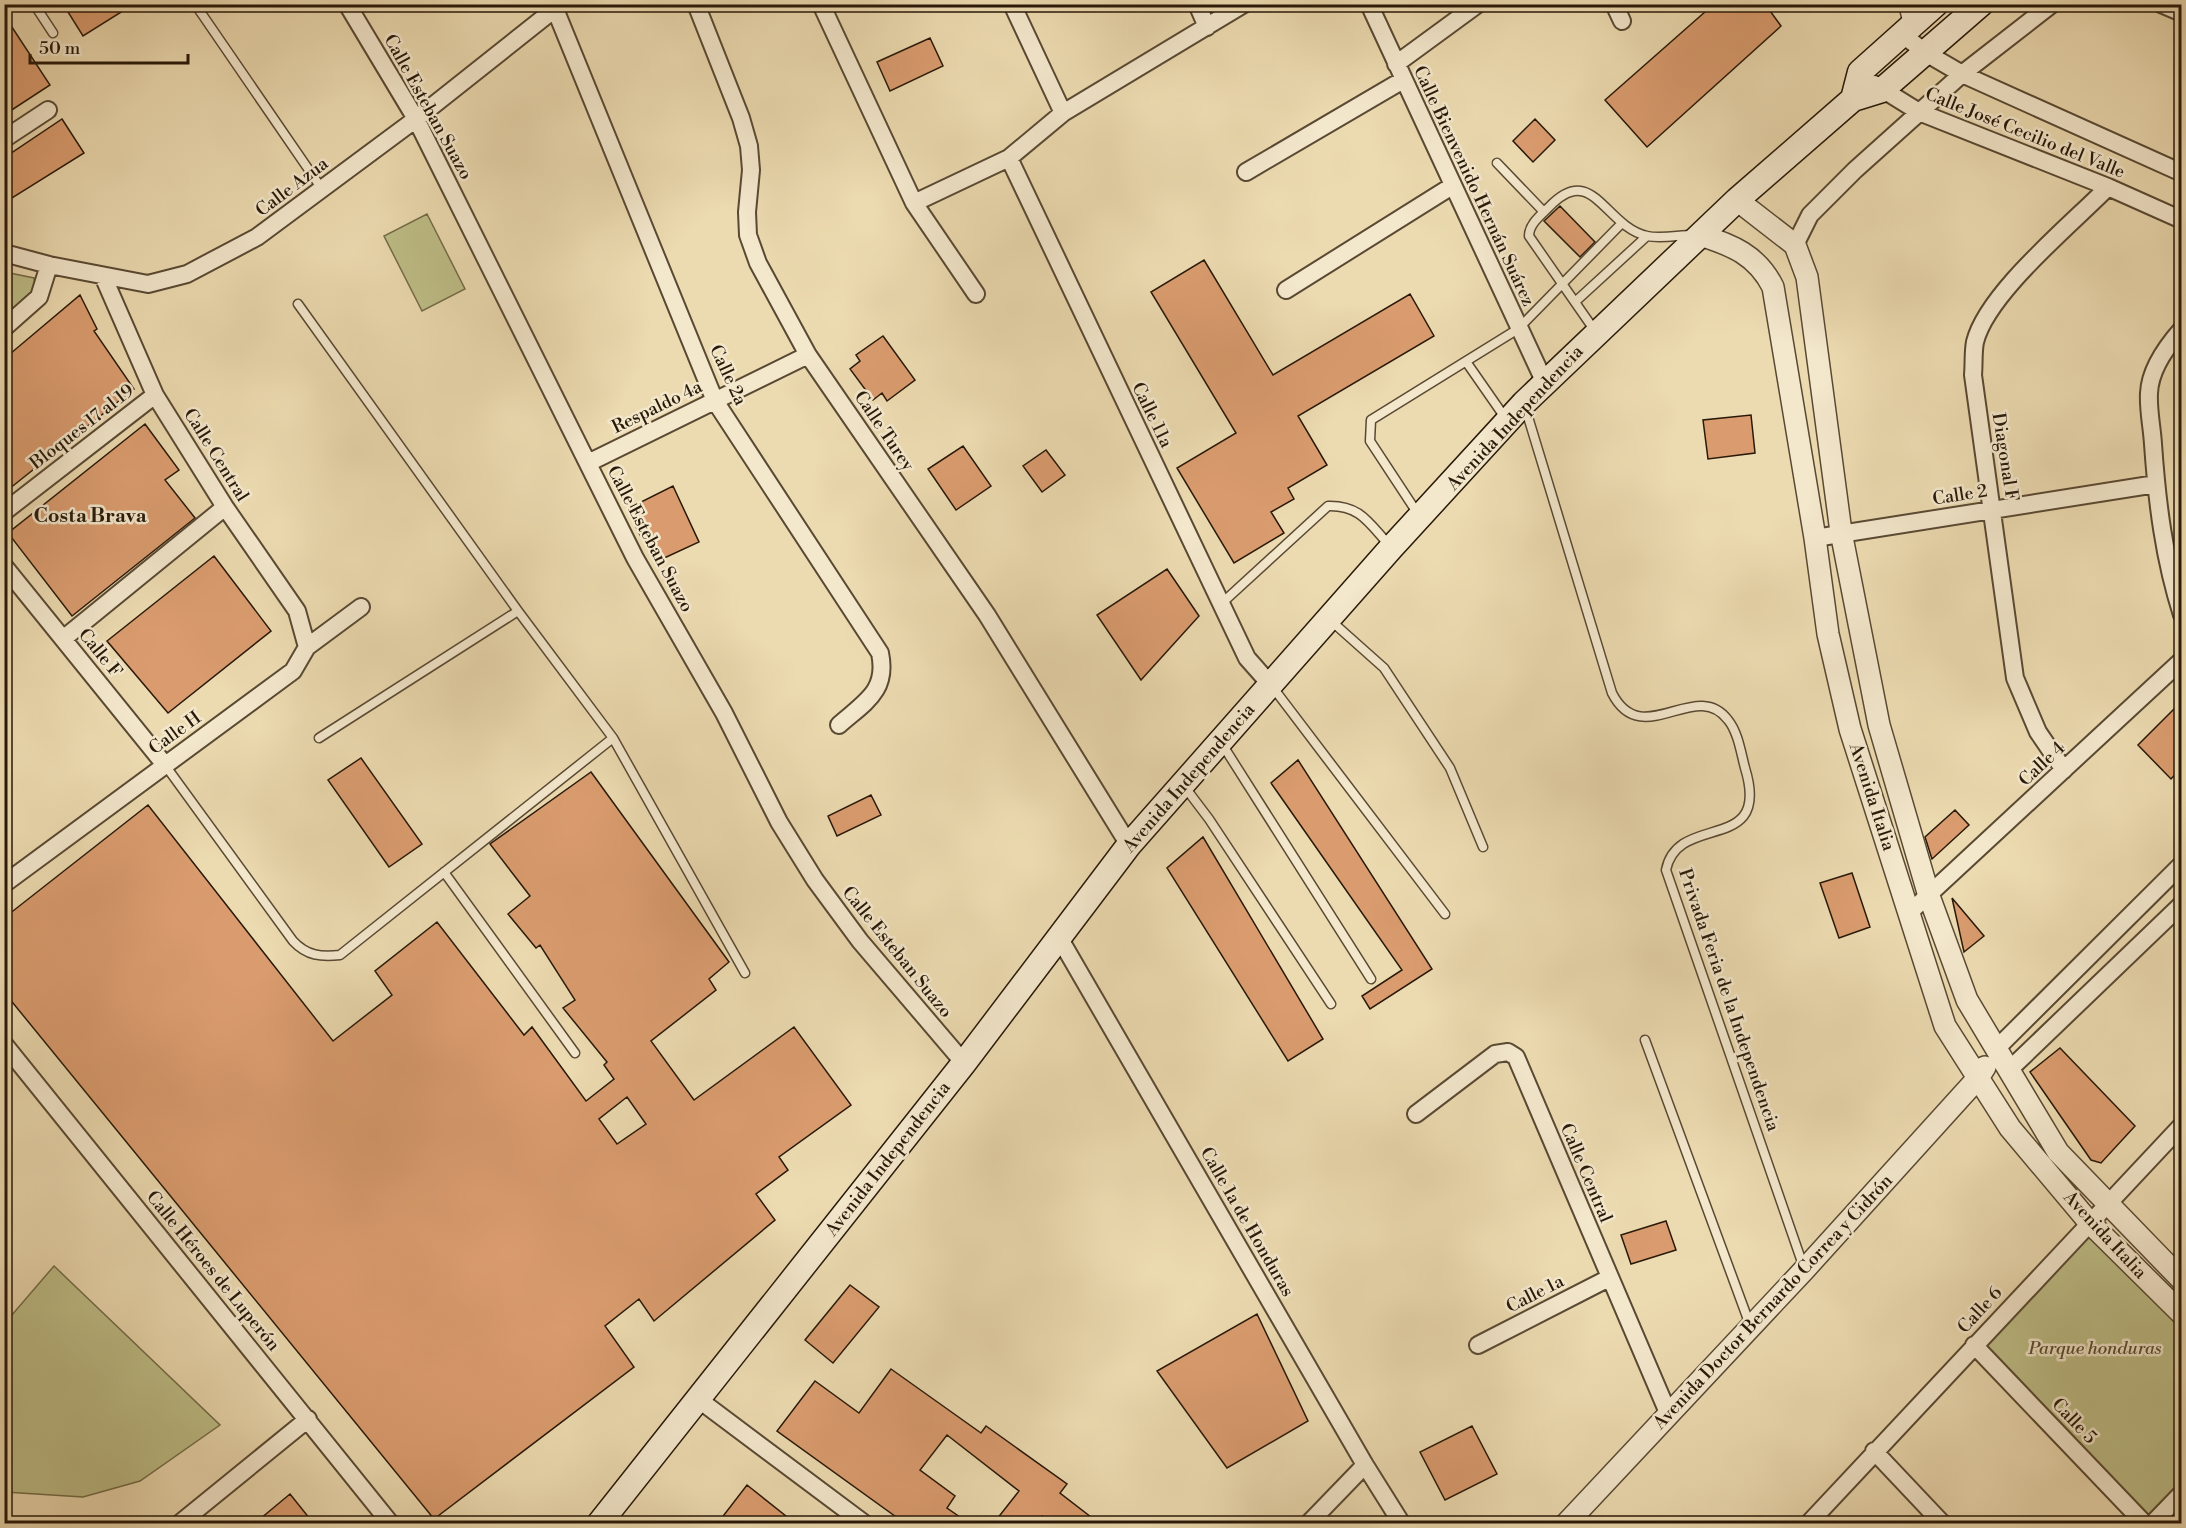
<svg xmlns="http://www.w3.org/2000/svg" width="2186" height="1528" viewBox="0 0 2186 1528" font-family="'Libre Bodoni',serif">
<rect width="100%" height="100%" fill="#ecdab0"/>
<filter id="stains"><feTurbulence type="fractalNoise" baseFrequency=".00333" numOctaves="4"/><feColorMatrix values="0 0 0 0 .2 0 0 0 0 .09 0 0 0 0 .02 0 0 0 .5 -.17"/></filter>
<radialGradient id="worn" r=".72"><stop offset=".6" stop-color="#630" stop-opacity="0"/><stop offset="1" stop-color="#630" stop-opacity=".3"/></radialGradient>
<!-- green -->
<path fill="#bebe87" stroke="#736c48" stroke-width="1.5" d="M427,214L465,289L422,311L384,236Z
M5,272L34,278C39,295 16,307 5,317Z
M2089,1222L2181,1314V1493L2152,1523L1974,1345Z
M54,1266L220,1425L140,1481L83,1497L5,1492V1323Z"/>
<!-- building -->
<path fill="#da9c6f" stroke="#281909" stroke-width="1.5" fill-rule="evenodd" d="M63,4H134L83,36Z
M1714,4H1765L1781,26L1647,147L1605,100Z
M4,15L50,85L4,115Z
M930,38L943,66L890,91L877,62Z
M62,119L84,153L4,203V158Z
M1535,119L1555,140L1533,162L1513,141Z
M1560,206L1595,242L1580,257L1544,221Z
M1204,260L1273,375L1410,294L1434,336L1298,416L1327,465L1288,488L1294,499L1271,512L1284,533L1234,563L1177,468L1236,433L1151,292Z
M80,295L97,329L94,331L134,389L4,493V359Z
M883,336L915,380L887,401L882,393L873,400L850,369L860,361L856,355Z
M1751,415L1755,453L1708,459L1703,420Z
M145,424L179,470L165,480L195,518L72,616L8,533Z
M963,446L991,486L956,510L928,469Z
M1046,450L1065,475L1042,492L1023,466Z
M673,486L699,542L660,560L647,534L641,537L627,509Z
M214,556L271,631L168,713L107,641Z
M1167,569L1199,616L1141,680L1097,615Z
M2181,702V768L2171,779L2138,745Z
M361,758L422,844L389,867L328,780Z
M1298,760L1432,969L1370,1009L1362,996L1402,970L1271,783Z
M591,772L729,962L709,979L716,990L651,1041L694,1100L794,1027L851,1105L779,1157L788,1170L756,1194L775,1220L654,1321L639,1299L605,1326L634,1367L434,1519L4,992V918L148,805L333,1041L392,995L375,971L437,922L524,1035L532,1027L586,1101L614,1079L604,1065L607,1062L563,1008L575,1000L540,945L536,948L508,914L530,896L490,844ZM627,1097L646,1124L617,1144L599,1119Z
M871,795L881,815L837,836L828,816Z
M1955,810L1969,825L1932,859L1925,837Z
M1203,837L1323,1039L1288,1061L1167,868Z
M1852,873L1870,927L1839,938L1820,883Z
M1952,898L1984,936L1964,952Z
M2060,1048L2135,1126L2101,1163L2091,1160L2030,1072Z
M1666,1221L1676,1250L1631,1264L1621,1235Z
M850,1285L879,1307L833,1363L805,1340Z
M1257,1314L1308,1421L1227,1468L1157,1371Z
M891,1369L981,1433L986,1426L1067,1484L1060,1493L1100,1524H1051L1042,1516L1036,1524H993L1019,1491L947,1435L920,1470L955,1496L947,1508L970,1524H906L777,1431L815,1381L859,1413Z
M1472,1426L1497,1474L1445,1500L1420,1452Z
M747,1485L796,1524H717Z
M290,1494L314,1524H254Z"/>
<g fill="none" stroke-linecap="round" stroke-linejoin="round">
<defs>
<path id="service" d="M34,4L53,33
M195,4L322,189
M1903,4L1908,25
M1497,163L1544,212
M1575,302L1647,236
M298,304L518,611L613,738L745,973
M1595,331L1529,236C1529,224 1541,215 1549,207C1593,161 1604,226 1647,236C1661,239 1679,235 1693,235
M1467,363L1506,419
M1525,407L1612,693C1642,752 1696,677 1728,720C1738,732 1741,753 1745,768C1772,856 1678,811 1666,870L1804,1268
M1418,514L1370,441L1371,420L1518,329L1621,224
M1221,604L1328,506C1360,505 1369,523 1389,545
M1329,619L1384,668L1450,768L1483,847
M1271,685L1445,914
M319,738L518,611
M1222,744L1371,979
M165,765L293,941C307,956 321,957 340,955L613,738
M1184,786L1209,819L1331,1004
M444,872L575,1053
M1645,1040L1750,1325"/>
<path id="minor" d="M347,4L416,119L635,558L724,713L779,822L815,880L860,941L964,1063
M553,4L715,401L880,653C888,691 865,702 839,725
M696,4L741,118L749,146L751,170L747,212L748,235L758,263L808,355L987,615L1129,845
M821,4L914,203L976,294
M1012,4L1063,113
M1197,4L1207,27
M1369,4L1545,383
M1614,4L1622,21
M2161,4L2182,13
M1902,34L1926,53L1962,74L2182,173
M1396,64L1478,4
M1874,84L1919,112L2108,187L2182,220
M4,139L48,110
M1009,158L1247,658L1270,684
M1246,172L1403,80
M914,203L1009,158L1063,113L1244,4
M1795,245L1810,215L1855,170L1962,74L2052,4
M4,253L49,265L148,284L187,274L257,237L416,119L561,4
M103,276L155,395L225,507L297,611L307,647
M1286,290L1452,186
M4,328L39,297L49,265
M2182,329C2166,347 2150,369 2149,393C2148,410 2152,427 2153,444C2157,502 2164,559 2182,615
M588,463L808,355
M4,512L155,395
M1815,538L2156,484
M4,566L165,765
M63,639L225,507
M2064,770L2038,732L2015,678L1973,375C1974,364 1973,352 1975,342C1987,293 2072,224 2108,187
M4,884L293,671L307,647L361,607
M1909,913L2182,660
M1060,939L1365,1465L1402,1524
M4,1044L391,1524
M1995,1050L2182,864
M2008,1071L2182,904
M1416,1114L1495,1054L1508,1052L1516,1057L1669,1415
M1478,1345L1609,1278
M1974,1345L2145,1524
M698,1399L865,1524
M1874,1451L1943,1524
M179,1524L308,1419
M1308,1524L1365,1465
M1808,1524L2182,1125
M2152,1524L2182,1493"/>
<path id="tertiary" d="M1737,200L1795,245L1807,277L1841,532L1879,725L1929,896L1967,1000L2058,1152L2182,1280
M1700,235C1732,245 1757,255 1773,287L1815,538L1828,634L1850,729L1945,1026L2010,1128L2089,1222L2182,1314
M1566,1524L1805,1269L1978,1078L1985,1067"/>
<path id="secondary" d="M1853,99L1860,72L1936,4
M599,1524L964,1063L1129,845L1391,548L1524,403L1737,200L1853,99L1882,90L1981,4"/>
</defs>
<!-- service casing -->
<use href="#service" stroke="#594933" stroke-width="11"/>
<!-- minor casing -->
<use href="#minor" stroke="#594933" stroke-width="20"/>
<!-- tertiary casing -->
<use href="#tertiary" stroke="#594933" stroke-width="24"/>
<!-- secondary casing -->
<use href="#secondary" stroke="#281909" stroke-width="27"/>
<!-- service -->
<use href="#service" stroke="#f3e7cc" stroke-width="8"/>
<!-- minor -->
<use href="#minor" stroke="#f3e7cc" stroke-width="16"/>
<!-- tertiary -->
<use href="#tertiary" stroke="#f3e7cc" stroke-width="21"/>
<!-- secondary -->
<use href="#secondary" stroke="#f3e7cc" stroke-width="24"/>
</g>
<g text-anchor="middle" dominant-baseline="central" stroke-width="5" stroke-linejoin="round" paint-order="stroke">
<!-- street labels -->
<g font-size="18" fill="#281909" stroke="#f3e7cc">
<text transform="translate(428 107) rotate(61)">Calle Esteban Suazo</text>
<text transform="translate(2025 133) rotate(22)">Calle José Cecilio del Valle</text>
<text transform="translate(1474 186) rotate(65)">Calle Bienvenido Hernán Suárez</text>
<text transform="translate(292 187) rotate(-37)">Calle Azua</text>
<text transform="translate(728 375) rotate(65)">Calle 2a</text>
<text transform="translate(657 407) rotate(-26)">Respaldo 4a</text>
<text transform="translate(1152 415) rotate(64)">Calle 11a</text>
<text transform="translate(1515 418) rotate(-47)">Avenida Independencia</text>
<text transform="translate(82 427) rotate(-38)">Bloques 17 al 19</text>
<text transform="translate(884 431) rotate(56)">Calle Turey</text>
<text transform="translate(216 455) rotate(58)">Calle Central</text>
<text transform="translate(2005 457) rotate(81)">Diagonal F</text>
<text transform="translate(1960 495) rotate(-9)">Calle 2</text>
<text transform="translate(650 539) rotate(62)">Calle Esteban Suazo</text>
<text transform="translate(100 653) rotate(51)">Calle F</text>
<text transform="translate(175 733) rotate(-36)">Calle H</text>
<text transform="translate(2042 764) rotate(-43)">Calle 4</text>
<text transform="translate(1189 778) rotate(-49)">Avenida Independencia</text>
<text transform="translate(1872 797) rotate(72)">Avenida Italia</text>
<text transform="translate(897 952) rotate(51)">Calle Esteban Suazo</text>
<text transform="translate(1729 1000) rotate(71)">Privada Feria de la Independencia</text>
<text transform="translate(888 1159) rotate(-52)">Avenida Independencia</text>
<text transform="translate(1586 1173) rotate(67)">Calle Central</text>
<text transform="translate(1247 1222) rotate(60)">Calle 1a de Honduras</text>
<text transform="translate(2105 1235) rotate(47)">Avenida Italia</text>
<text transform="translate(213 1271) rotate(51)">Calle Héroes de Luperón</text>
<text transform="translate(1535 1294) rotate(-27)">Calle 1a</text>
<text transform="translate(1773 1302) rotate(-47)">Avenida Doctor Bernardo Correa y Cidrón</text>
<text transform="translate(1980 1310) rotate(-47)">Calle 6</text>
<text transform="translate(2074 1421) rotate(46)">Calle 5</text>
</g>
<!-- park labels -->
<g font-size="18" font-style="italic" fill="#554b2f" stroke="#f3e7cc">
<text x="2095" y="1348">Parque honduras</text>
</g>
<!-- neighbourhood labels -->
<g font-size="20" font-weight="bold" fill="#281909" stroke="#f3e7cc">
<text x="90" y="516">Costa Brava</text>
</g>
</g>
<!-- margin -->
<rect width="2186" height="1528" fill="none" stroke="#ecdab0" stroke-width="24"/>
<rect x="6" y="6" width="2174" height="1516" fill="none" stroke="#281909" stroke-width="3"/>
<rect x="12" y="12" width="2162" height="1504" fill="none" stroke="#281909" stroke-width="1.5"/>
<!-- scale -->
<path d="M30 54v9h158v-9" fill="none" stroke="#281909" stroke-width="3"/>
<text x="39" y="54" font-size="18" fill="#281909" stroke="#f3e7cc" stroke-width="4.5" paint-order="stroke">50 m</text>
<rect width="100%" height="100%" filter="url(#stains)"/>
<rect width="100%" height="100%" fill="url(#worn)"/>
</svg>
